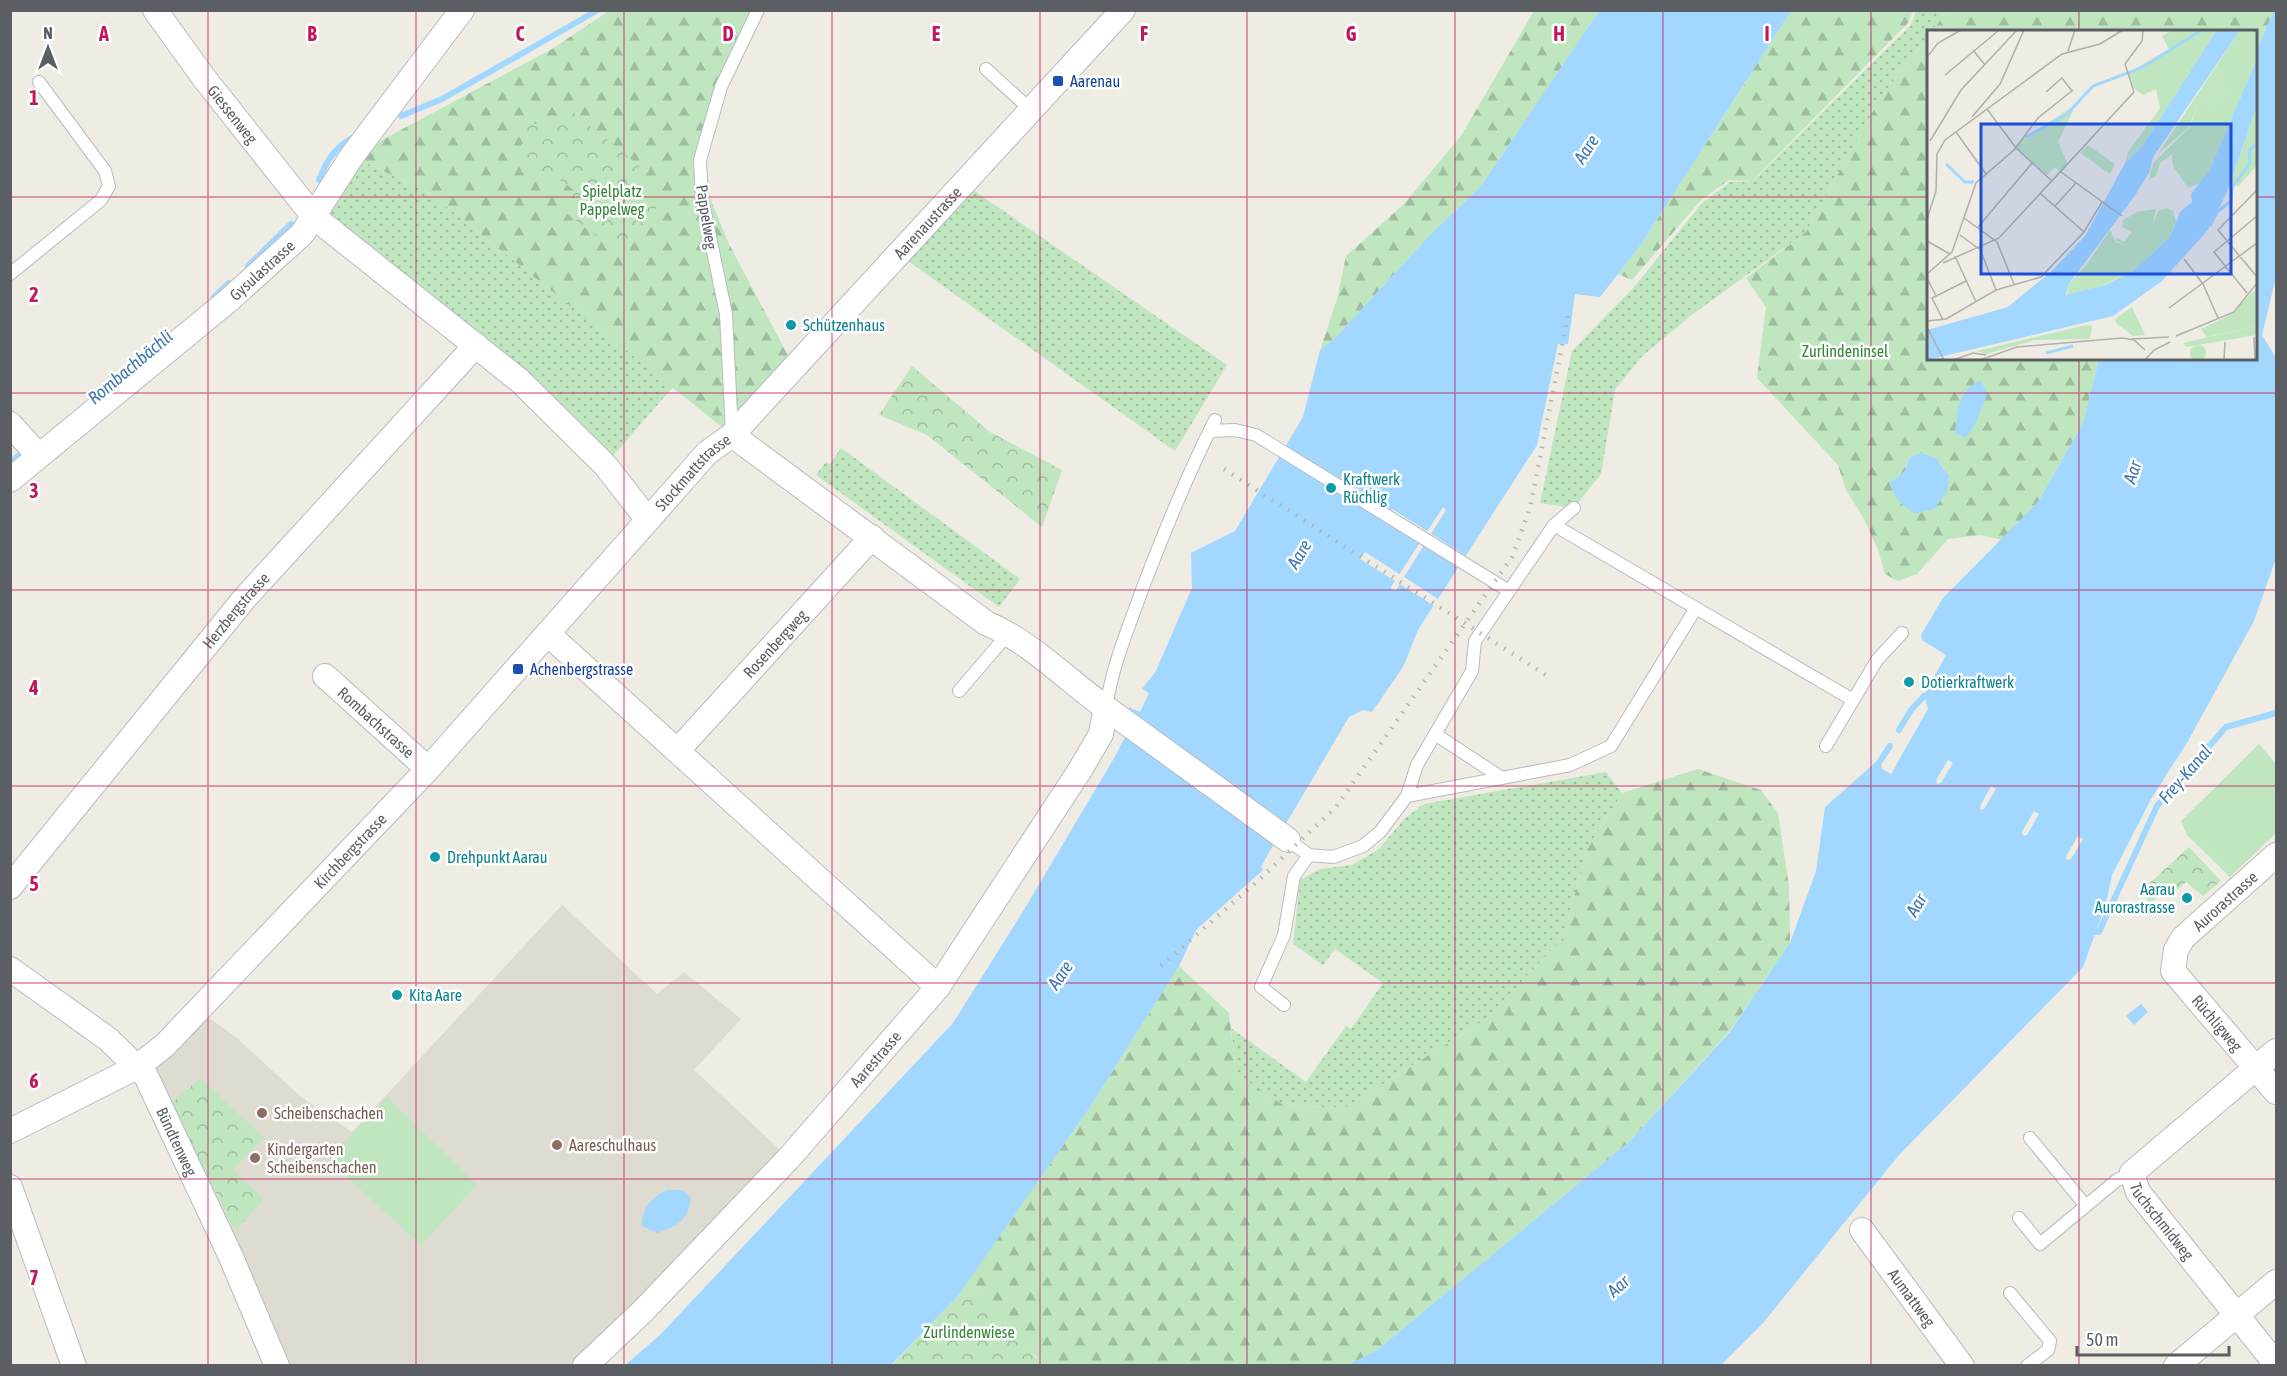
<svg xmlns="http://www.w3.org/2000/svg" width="2287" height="1376" viewBox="0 0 2287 1376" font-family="'Asap Condensed',sans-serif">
<defs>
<pattern id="grass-dots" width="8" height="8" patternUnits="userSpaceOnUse" patternTransform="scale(1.5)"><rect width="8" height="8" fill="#bfe6bf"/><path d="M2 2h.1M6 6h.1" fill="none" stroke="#9ebe9f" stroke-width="1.8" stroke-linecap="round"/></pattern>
<pattern id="forest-firs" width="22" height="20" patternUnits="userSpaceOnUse" patternTransform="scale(1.5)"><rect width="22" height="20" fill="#bfe6bf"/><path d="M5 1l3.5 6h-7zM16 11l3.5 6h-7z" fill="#9ebe9f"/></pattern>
<pattern id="park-crowns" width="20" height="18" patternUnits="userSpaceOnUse" patternTransform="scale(1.5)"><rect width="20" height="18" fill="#bfe6bf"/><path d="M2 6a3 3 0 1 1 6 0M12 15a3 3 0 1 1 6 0" fill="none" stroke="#9ebe9f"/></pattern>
</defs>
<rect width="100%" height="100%" fill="#eeece3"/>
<!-- education -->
<path fill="#dedbd1" d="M562,905L657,994L684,972L741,1019L694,1070L789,1158L575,1365H277L146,1076L198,1010L237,1038L301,1097L352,1132Z"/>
<!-- grass -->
<path fill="url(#grass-dots)" d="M1916,11H1947L1932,31L1928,32V36L1881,97L1806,232L1693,314L1641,357L1615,390L1601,474L1574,508L1540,503L1572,351L1635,286L1702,203L1730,182L1753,181L1911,25Z
M352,156L429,193L673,387L605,465L331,229L325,197Z
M973,190L1227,365L1175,451L908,261Z
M841,448L1020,579L999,607L816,475L826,462L830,464Z
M1606,772L1622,793L1587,850L1563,938L1486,1019L1345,1108L1282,1105L1236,1073L1231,1028L1306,1082L1346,1026L1351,1029L1383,983L1335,949L1323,965L1293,944L1300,880L1320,869L1352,865L1379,849L1405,818L1424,804Z"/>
<!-- forest -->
<path fill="url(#forest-firs)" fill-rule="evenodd" d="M1948,10H2274V11L2256,51V32L1932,31Z
M609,11H758L721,87L701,176L728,242L794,367L732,435L429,193L352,156L552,49Z
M1534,11H1599L1481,186L1430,235L1335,338L1320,350L1337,299L1346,256L1404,204L1461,136Z
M1791,11H1913L1908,23L1752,181L1729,180L1701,200L1632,280L1618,274L1640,246Z
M1928,36V358L2099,359L2083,423L2038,502L2003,540L1980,535L1948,539L1917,574L1898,581L1885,574L1878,550L1863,517L1846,490L1838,465L1757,378L1766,307L1746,278L1806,232L1881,97ZM1921,453C1943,461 1949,468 1947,492L1889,484L1905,471L1910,457Z
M1698,769L1761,790L1778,813L1789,886L1790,943L1730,1031L1630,1141L1377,1350L1348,1366L1041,1365L1036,1356L966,1283L1088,1110L1179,966L1229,1013L1236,1073L1283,1105L1345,1108L1486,1019L1563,938L1587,850L1622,793Z"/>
<!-- park -->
<path fill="url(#park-crowns)" d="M574,113L638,165L657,206L641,238L614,249L567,214L574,190L555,177L539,182L518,153L528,126Z
M912,366L990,432L1062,470L1042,527L927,435L879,415Z
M2189,847L2221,881L2203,896L2186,882L2178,889L2173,886L2150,903L2141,891Z
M200,1078L264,1137L233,1170L264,1199L235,1231L172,1103Z
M966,1283L1022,1338L1041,1365L891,1366L957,1297Z"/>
<!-- pitch -->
<path fill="#bfe6bf" d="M2259,744L2276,764V833L2230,877L2187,835L2181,821Z
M387,1097L477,1185L421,1245L328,1160Z"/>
<!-- water -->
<path fill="#a2d7ff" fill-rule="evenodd" d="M1599,11H1791L1640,246L1600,297L1575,294L1568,344H1558L1537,445L1418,630L1403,667L1372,712L1363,710L1349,717L1271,849L1261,867L1263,870L1196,930L1179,966L1088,1110L957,1297L891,1365L624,1366L660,1335L953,1023L1022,913L1113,760L1125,737L1129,707L1140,712L1149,693L1142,689L1156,671L1192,588L1191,553L1235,531L1303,417L1320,350L1335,338L1430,235L1481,186ZM1443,507L1446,510L1396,590H1392L1391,587Z
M2274,11H2276V277L2262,335L2276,358V558L2254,621L2188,741L2151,799L2112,875L2105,907L2083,967L1899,1155L1763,1323L1721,1365H1348L1377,1350L1630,1141L1730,1032L1790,943L1816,871L1825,807L1877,761H1881L1882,769L1891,774L1928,709L1924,695L1946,655L1922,640L1921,635L1943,598L2038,502L2083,423L2099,359L2256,358V51ZM1948,760L1953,763L1941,783L1937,784L1936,780ZM1991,786L1996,789L1984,809L1981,810L1980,806ZM2034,811L2039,814L2027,835L2023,836L2022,832ZM2078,836L2083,839L2071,859L2067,860L2066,856Z
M1981,380L1987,395L1976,423L1966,438L1955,433C1958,410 1957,391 1981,380Z
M1921,453L1937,459L1949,476L1947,492L1934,509L1915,514L1899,502L1889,484L1905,471L1910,457Z
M2141,1004L2148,1012L2134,1025L2126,1016Z
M667,1190H683L691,1198C687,1222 679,1225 657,1233L642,1226C642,1208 651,1198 667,1190Z"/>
<!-- pier -->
<path fill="#eeece3" d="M1392,509L1468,557L1460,569L1384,521Z
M1365,552L1440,600L1436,607L1360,559Z"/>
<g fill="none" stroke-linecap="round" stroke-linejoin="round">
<!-- stream -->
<path stroke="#a2d7ff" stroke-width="6" d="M401,116L442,99L598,10
M319,180C327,160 334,148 354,137
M248,266L291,224
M214,297L229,283
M10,463L18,456
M1899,730L1911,710L1924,696
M1880,761L1890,746
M2095,932H2099L2157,806L2226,727L2276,713"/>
<defs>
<path id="service" d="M986,69L1031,110
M10,274L101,200L109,186L105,171L39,82
M1210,431L1235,430L1256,435L1509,591
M732,433L726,314L702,198L700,160L721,87L758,10
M1554,525L1853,700
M959,691L1008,634
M1106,708C1112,666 1128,629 1142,590C1164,532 1187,475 1215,420
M1435,734L1502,778
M1826,746L1877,660L1902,633
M1407,796L1570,765L1611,746L1696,608
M1288,840L1309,855L1333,857L1363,846L1380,832L1407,796L1417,765L1472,671L1475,641L1554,525L1574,508
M1284,1005L1261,987L1284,935L1294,876L1309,855
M2030,1138L2086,1206
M2019,1218L2040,1244L2117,1180L2132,1173
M2010,1293L2050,1341L2048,1350L2027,1366"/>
<g id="minor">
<path id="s1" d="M155,10L204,78L314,217L520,381L605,465L648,520"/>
<path d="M10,424L38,455"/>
<path d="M732,435L986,623C1031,642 1067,680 1106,708C1166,752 1227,796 1288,840"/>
<path id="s2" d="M10,480L229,300L302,234L352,156L462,10"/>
<path d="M548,634L938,987"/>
<path id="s3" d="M325,676L428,769"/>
<path id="s4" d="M678,750L872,537"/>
<path id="s5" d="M2276,855L2183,938L2176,950L2173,971L2276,1092"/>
<path id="s6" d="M10,887L244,599L476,345"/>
<path id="s7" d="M10,969L108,1039L146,1076L231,1257L277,1366"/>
<path id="s8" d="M2276,1051L2132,1173L2138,1192L2276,1364"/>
<path id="s9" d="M10,1131L137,1067L165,1045L428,769L707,453L732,435L1123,10"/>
<path d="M10,1187L74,1366"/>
<path id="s10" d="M1862,1230L1962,1366"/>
<path id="s11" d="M585,1366L643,1311L789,1158L938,987L1080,770L1101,734L1106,708"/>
<path d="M2176,1366L2276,1282"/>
</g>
</defs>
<!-- service casing -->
<use href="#service" stroke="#b8bbc0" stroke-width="14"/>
<!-- minor casing -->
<use href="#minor" stroke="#b8bbc0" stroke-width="26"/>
<!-- service -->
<use href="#service" stroke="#fff" stroke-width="12"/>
<!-- minor -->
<use href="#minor" stroke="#fff" stroke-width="24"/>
<!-- rail -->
<path stroke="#b4b5b5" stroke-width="4.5" stroke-dasharray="1.5 8" stroke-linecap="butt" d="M1224,469L1549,677
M1161,966L1261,878L1336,807L1512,557L1530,508L1569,310"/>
</g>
<!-- grid -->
<path fill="none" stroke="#c2185b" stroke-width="1.5" stroke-opacity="0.55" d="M208,10V1366M416,10V1366M624,10V1366M832,10V1366M1040,10V1366M1247,10V1366M1455,10V1366M1663,10V1366M1871,10V1366M2079,10V32M10,197H1928M2256,197H2276M2079,358V1366M10,393H2276M10,590H2276M10,786H2276M10,983H2276M10,1179H2276"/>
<!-- markers -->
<g fill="#1a4fb4" stroke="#fff" stroke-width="2">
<rect x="1052" y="75" width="12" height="12" rx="3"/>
<rect x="512" y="663" width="12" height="12" rx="3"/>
</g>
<g fill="#0f9aa8" stroke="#fff" stroke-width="2">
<circle cx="791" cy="325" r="6"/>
<circle cx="1331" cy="488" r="6"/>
<circle cx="1909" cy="682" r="6"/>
<circle cx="435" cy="857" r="6"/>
<circle cx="2187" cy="898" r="6"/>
<circle cx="397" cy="995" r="6"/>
</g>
<g fill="#8d6e63" stroke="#fff" stroke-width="2">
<circle cx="262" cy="1113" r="6"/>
<circle cx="557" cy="1145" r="6"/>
<circle cx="255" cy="1158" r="6"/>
</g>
<g text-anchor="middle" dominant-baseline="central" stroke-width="5" stroke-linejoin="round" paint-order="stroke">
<!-- transit labels -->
<g font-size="16" fill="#164399" stroke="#fff" text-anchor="start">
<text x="1070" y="81">Aarenau</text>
<text x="530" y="669">Achenbergstrasse</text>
</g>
<!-- street labels -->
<g font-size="16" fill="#5b5f64" stroke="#fff">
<text stroke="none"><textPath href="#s1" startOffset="130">Giessenweg</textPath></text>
<text transform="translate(707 217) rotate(81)">Pappelweg</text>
<text stroke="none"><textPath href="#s9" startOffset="1300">Aarenaustrasse</textPath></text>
<text stroke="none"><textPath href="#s2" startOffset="328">Gysulastrasse</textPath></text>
<text stroke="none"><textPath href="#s9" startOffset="957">Stockmattstrasse</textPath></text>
<text stroke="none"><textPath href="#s6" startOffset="357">Herzbergstrasse</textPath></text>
<text stroke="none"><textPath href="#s4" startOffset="144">Rosenbergweg</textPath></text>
<text stroke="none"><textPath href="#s3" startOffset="69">Rombachstrasse</textPath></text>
<text stroke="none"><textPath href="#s9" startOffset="446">Kirchbergstrasse</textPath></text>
<text transform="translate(2225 901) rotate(-42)">Aurorastrasse</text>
<text stroke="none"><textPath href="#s5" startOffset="228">Rüchligweg</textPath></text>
<text stroke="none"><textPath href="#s11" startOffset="423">Aarestrasse</textPath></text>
<text stroke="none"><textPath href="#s7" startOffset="246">Bündtenweg</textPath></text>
<text stroke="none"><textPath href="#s8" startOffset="246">Tuchschmidweg</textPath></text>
<text stroke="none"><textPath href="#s10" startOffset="84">Aumattweg</textPath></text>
</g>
<!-- park labels -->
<g font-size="16" fill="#338437" stroke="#fff">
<text x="612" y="191">Spielplatz<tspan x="612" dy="18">Pappelweg</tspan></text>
<text x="1845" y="351">Zurlindeninsel</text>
<text x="969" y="1332">Zurlindenwiese</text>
</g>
<!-- culture labels -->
<g font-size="16" fill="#0d838f" stroke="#fff" text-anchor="start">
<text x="803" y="325">Schützenhaus</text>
<text x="1343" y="479">Kraftwerk<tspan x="1343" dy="18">Rüchlig</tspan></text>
<text x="1921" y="682">Dotierkraftwerk</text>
<text x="447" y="857">Drehpunkt Aarau</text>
<text x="2175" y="889" text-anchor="end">Aarau<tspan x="2175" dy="18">Aurorastrasse</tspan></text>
<text x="409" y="995">Kita Aare</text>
</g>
<!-- education labels -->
<g font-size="16" fill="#785e54" stroke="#fff" text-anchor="start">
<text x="274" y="1113">Scheibenschachen</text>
<text x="569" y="1145">Aareschulhaus</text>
<text x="267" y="1149">Kindergarten<tspan x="267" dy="18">Scheibenschachen</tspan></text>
</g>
<!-- water labels -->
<g font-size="18" font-style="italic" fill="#3e77b3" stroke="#fff">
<text transform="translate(1586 149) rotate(-57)">Aare</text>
<text transform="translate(130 367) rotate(-40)">Rombachbächli</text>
<text transform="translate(2132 472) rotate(-72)">Aar</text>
<text transform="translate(1299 554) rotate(-59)">Aare</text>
<text transform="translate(2185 774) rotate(-49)">Frey-Kanal</text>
<text transform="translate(1916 905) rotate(-59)">Aar</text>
<text transform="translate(1060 975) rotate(-56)">Aare</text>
<text transform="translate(1618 1286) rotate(-42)">Aar</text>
</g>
</g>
<!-- overview -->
<g transform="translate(1927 30)">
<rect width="330" height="330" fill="#eeece3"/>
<path d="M246,0H275L243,21L235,6ZM297,44L298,58L251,120L233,133L229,146L222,149L226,133L263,97L270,76ZM93,111L128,137L120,145L89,118ZM161,115L188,134L183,144L153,123ZM229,179L225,197L216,206L201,215L189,211V207L197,212L205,202L195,197L196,190L210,182ZM205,277L218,305L206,306L189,293L188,289ZM263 323a8 8 0 1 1 16 0a8 8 0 1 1-16 0Z" fill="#bfe6bf"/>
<path d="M275,0H290L216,115L198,133L201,122L233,78L229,59L216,65L207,58L201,43ZM313,0H330V29L282,141L273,153L261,158L246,136L245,125L298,58L294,55L297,44L270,76L262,97L231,124ZM330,76V135L311,157L304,151ZM142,79L146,81L131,112L141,134L134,142L93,111ZM240,178L246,181L249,191L243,207L205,242L174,256L160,234L183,200L189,212L201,215L225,197L231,181ZM330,296V305L259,317L256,313Z" fill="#bfe6bf"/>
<path d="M160,234L174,256L140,266L141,255ZM330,258V296L280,307L274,299L303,285ZM159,295L165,296L163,309L108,310L59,324L50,321Z" fill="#bfe6bf"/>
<path d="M290,0H313L226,127L222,143L207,167L141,255L139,265L178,255L205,242L243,207L253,182L265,172L264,164L282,141L330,29V76L300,162L281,200L235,251L186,286L0,330V300L81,277L126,240L158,206L198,133L216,115Z" fill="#a2d7ff"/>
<path fill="none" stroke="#a2d7ff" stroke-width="3" d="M99,107L139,85L166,56L214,38L275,0M19,134L38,152H47M283,196L290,182L304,171L305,157L322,135L323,119L330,114M119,323L146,316"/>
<path fill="none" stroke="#afb0ac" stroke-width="1.5" d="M46,20L58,35M141,21L148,0M0,27L11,13L34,0M18,45L71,1M119,62L135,48L145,61M60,79L89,118L125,151M45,87L73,54L97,0M29,102L59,144M3,111L34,60L90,0M134,142L195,186M330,160L291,200L330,247M114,164L157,202M128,176L149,153M37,188L70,212L87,254M0,189L9,161L10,124L18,110L135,24L173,14L196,0M51,197L106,132M33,205L52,219M0,211L23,224M53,219L69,260M28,226L49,272M257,229L276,254L291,288M16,233L72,208L207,62L198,34L215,11L216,0M0,244L25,222L49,153L87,120L111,88L146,60M0,248L9,266M320,263L287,222L330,186M242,278L330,213M16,290L5,268L39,251M0,291L19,289L69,260L114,247L157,202L175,172M0,297L17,330M249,306L307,282L330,253M327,307L328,330M205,309L242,307M26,330L46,323L59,325M53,330L90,317L195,308L207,310L218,320M218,330L227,320L243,312M297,330L298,312"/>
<path fill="#1d4ed8" fill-opacity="0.15" stroke="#1d4ed8" stroke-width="3" d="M54,94H304V244H54Z"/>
<rect width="330" height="330" fill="none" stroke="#5b5f64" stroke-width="3"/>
</g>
<g font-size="20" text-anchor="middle" font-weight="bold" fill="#c2185b" stroke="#fff" stroke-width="5" stroke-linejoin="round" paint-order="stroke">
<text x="104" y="41">A</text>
<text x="312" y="41">B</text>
<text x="520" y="41">C</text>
<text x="728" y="41">D</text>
<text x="936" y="41">E</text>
<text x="1144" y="41">F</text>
<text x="1351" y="41">G</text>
<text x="1559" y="41">H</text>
<text x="1767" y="41">I</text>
<text x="34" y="105">1</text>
<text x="34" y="302">2</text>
<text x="34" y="498">3</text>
<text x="34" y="695">4</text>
<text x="34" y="891">5</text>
<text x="34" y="1088">6</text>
<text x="34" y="1285">7</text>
</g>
<!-- border -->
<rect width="2287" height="1376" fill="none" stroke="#5b5f64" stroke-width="24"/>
<!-- north arrow -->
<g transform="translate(48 48)" stroke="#ffffff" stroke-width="4.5" paint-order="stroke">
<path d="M0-4.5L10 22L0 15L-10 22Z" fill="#5b5f64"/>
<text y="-9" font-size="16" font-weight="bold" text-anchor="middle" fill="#5b5f64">N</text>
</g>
<!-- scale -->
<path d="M2077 1346v9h152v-9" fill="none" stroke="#5b5f64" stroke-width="3"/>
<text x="2086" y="1346" font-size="18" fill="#5b5f64" stroke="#ffffff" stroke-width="4.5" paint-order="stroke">50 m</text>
</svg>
